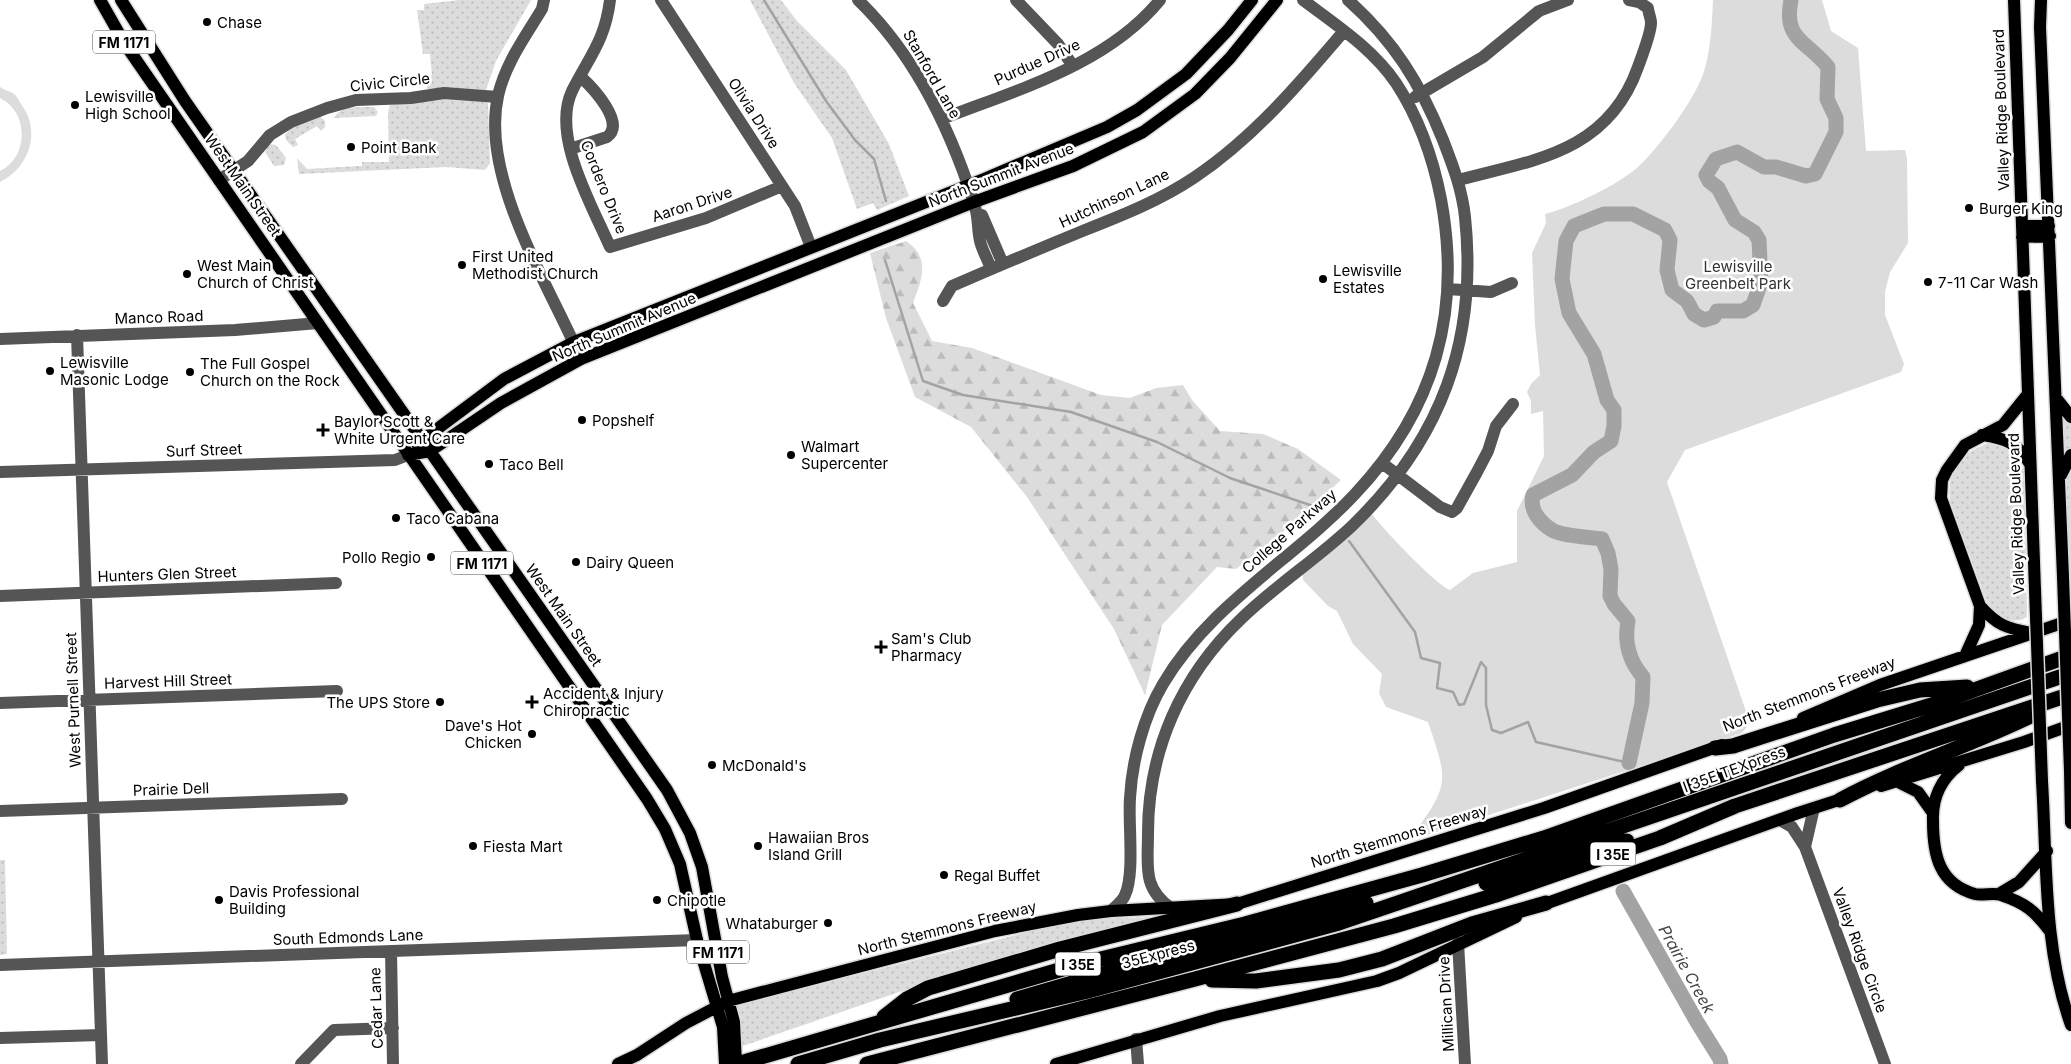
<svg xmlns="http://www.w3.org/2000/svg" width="2071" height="1064" viewBox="0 0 2071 1064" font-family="Inter,sans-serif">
<defs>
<pattern id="grass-dots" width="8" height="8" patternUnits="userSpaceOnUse" patternTransform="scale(1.25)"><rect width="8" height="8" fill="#dcdcdc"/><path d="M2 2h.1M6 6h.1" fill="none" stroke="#bbb" stroke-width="1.8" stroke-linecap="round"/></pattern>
<pattern id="forest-firs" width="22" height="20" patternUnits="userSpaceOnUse" patternTransform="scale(1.25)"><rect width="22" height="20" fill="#dcdcdc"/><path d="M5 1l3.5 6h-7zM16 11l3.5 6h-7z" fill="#bbb"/></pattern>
</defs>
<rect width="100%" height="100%" fill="#fff"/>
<!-- grass -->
<path fill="url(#grass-dots)" d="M459,0H531L496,61L486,90L428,89L424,78L432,75L430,54H423L417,10H424V4Z
M750,0H781L797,21L846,70L889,144L909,196L877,210L873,203L857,209L832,138L794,83Z
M437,98L485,100L488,103L490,163L485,170L446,167L299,174L297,158L307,169L359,166H362V162H389L388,112L390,105Z
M374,107L378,112L376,116L334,118C340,105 362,107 374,107Z
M320,116L325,121V127L321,131L317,126L295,139L298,145L293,147L286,140L285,135L291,128Z
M269,144L276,145L286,158L284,165L274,166L265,152Z
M2064,415L2071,421V448L2066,455L2064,452L2062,417Z
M1988,443C2010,443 2013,446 2024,465L2027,617L2021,620L2006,621L1989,608L1950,502C1947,468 1958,456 1988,443Z
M2071,462V593C2069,561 2058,489 2071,462Z
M0,860H5L7,954L0,955Z
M1157,917L989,961L737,1048L720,1009L1060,924L1085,919Z"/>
<!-- forest -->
<path fill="url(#forest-firs)" d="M906,241C931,258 922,279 913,303L932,341L972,348L1101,395L1130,398L1156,388L1183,385L1192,400L1220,431L1263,434L1298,449L1341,480L1298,520L1236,569L1217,567L1162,625L1145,695L1114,629L1027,497L971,427L915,397L886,318L870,253Z"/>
<!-- park -->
<path fill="#dcdcdc" d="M1713,0H1822L1831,31L1858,48L1866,151L1905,150L1907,158L1908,243L1890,272L1885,292V315L1904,364L1901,372L1685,450L1667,482L1750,723L1742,733L1415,839L1413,835C1450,784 1448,781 1428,722L1386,707L1379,693L1382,674L1353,644L1337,611L1328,606L1303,580V574L1372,514C1382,528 1436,585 1450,590L1473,573L1517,562V511L1544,456L1543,411L1531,414V401L1527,392L1531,384L1540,375L1535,325L1532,253L1546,223L1545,214C1570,208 1620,184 1639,166C1660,146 1698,96 1705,68C1711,47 1712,22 1713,0Z
M0,87C4,90 10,91 14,94C18,97 20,103 23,107C41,133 28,169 0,182V171C29,157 29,112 0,98Z"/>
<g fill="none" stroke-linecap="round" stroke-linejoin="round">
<!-- stream -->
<path stroke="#a3a3a3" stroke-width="2.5" d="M764,0L826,101L855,140L874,159L886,201
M885,260L923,381L963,395L1071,412L1157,442L1230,478L1313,506
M1349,541L1415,632L1421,658L1440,663L1437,688L1453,692L1459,705L1464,704L1481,662L1486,668V705L1492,730L1501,733L1528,722L1536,742L1629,763"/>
<!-- river -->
<path stroke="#a3a3a3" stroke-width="15" d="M1629,763L1642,703L1643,677C1629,661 1624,643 1628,621L1614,604L1610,596L1611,569L1608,553L1602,539C1590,537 1561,536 1552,530C1539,522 1529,509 1533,495L1572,475L1594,452L1611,441L1614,426V410L1607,400L1594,354L1569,313L1562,279L1566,241L1574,226L1604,214H1633L1665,230L1670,240L1667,270L1672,290L1687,301L1694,314L1704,320L1714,317L1717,311H1743L1753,305L1761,282L1759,240L1754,232L1735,220L1718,188L1709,181L1706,175L1716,159L1737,152L1764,167H1776L1806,176L1815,174L1836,132V118L1827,99L1828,67C1806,40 1783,40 1791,0
M1623,891L1697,1022L1720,1059L1721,1064"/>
<defs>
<path id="major" d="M100,0L125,44L647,799L665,829L680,864L697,940L723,1027L725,1064
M121,0L185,101L667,790L690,833L702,867L722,977L734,1022L736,1064
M2014,0L2035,590
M2041,0L2040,27L2063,577
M2022,226H2049
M2022,237L2050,236
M2056,398L2071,417
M1982,435C2005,438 2018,443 2030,464
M417,444L504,379L574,342L984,179L1107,127L1137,110L1186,74L1228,30L1252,0
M408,455L430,451L501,403L581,359L974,202L1073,166L1143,132L1195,94L1230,58L1277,0
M2061,475L2071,455
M1980,606C1997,625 2006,628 2031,633
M1965,656L1979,625L1980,606L1941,498L1942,480L1947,470L1965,445L2003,425L2028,394
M1803,718L1880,685L2071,620
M1959,765C1941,779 1932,799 1933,821C1933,855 1939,884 1975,894C1983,896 1993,892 2001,895C2025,903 2035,911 2049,930
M2070,771L2071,823
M1896,781L1918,792L1933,813
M2042,781C2047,862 2043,947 2071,1025
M1881,786L2024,742L2071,725
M1999,894L2019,882L2047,851
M1539,906L1798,813L1848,797
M618,1064L637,1055L686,1023L728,1001L995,931L1078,915L1111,911L1237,904L1544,808L1722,745
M1056,1064L1220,1016L1377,981L1399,973L1516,917"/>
<path id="highway" d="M1715,748L1733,746L1877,700L1920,690L1967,687
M1840,800C1903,766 1973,745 2037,713
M1486,883L1617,842L1627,841
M1212,980L1256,981L1339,970L1382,959L1472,924L1546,903
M1017,999L1172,954L1261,935L1366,903
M884,1017L907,999L928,988L1060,949L1237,904
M737,1064L1080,964L1245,924L1422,875L1544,838L1834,735L1938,703L2071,655
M798,1064L880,1040L1088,991L1339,923L2071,673
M867,1064L1195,979L1394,926L1499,894L1660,838L1735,806L2071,694"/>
</defs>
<!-- major casing -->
<use href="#major" stroke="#dbdbdb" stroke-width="15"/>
<!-- highway casing -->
<use href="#highway" stroke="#dbdbdb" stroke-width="18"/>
<!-- minor -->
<path stroke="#555" stroke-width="12" d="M544,0L542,9C525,37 505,64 498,96C480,178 549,285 581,359
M610,0C605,41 589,57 572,91C551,136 592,205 610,247L706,218L782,186
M661,0L795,206L811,247
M858,0C915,55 950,128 974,203C979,218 977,228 980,241C982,250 988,260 991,269
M1016,0L1058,44L1073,66
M1415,97L1483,57L1539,11L1568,0
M942,119C1016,90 1107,65 1160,0
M570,149L607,137C626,123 593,88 581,77
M219,180L248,161L270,135L291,122L327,108L356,100L411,98L444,93L498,97
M1458,180C1535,160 1608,152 1638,67C1642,56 1651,33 1651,23C1651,18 1648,12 1648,8L1639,2L1629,0
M982,215L1003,264
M1448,289L1491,292L1512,283
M943,301L952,286C996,267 1041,248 1085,230C1123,215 1161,200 1195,177C1253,138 1299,84 1344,31
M77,335L102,1064
M0,339L235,330L318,323
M1382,463L1440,507L1452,512L1457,508L1477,472L1488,451L1496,426L1513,404
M0,472L395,460L408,455
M0,596L336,583
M0,703L337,691
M0,811L342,799
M1780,820L1792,827L1805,847L1885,1064
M1805,847L1814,808
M1172,909C1142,888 1148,867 1148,833C1148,751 1181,676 1241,619C1276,585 1317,559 1352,526C1441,440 1478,341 1465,217C1462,189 1453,166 1443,140C1420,83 1394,41 1348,0
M1111,911C1116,906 1123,901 1125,895C1135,874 1128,823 1130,798C1132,760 1144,716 1163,684C1210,604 1294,559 1355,494C1435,409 1462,312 1441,199C1433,158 1419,118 1396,83C1372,48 1336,25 1303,0
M1458,943L1465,1064
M391,951L393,1064
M0,965L697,940
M0,1038L101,1035
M1136,1039L1138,1064
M301,1064L334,1030L393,1028"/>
<!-- major -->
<use href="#major" stroke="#000" stroke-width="12"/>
<!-- highway -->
<use href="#highway" stroke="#000" stroke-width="15"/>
<defs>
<path id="major-bridge" d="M2063,577L2070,771
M2035,590L2042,781"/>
</defs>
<!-- major-bridge casing -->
<use href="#major-bridge" stroke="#dbdbdb" stroke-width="15" stroke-linecap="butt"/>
<!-- major-bridge -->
<use href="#major-bridge" stroke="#000" stroke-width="12"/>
</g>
<!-- markers -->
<g fill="#000" stroke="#fff" stroke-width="2">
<circle cx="207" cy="22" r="5"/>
<circle cx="75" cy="105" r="5"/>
<circle cx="351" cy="147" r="5"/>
<circle cx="1969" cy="208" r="5"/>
<circle cx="462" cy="265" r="5"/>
<circle cx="187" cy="274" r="5"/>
<circle cx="1323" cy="279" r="5"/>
<circle cx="1928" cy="282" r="5"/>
<circle cx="50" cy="371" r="5"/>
<circle cx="190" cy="372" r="5"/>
<circle cx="582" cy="420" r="5"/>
<path d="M320.5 422.5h5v5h5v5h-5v5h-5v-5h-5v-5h5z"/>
<circle cx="791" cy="455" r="5"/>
<circle cx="489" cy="464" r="5"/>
<circle cx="396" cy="518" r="5"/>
<circle cx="431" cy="557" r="5"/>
<circle cx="576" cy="562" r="5"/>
<path d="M878.5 639.5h5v5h5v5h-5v5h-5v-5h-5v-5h5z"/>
<circle cx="440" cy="702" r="5"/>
<path d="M529.5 694.5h5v5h5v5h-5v5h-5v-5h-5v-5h5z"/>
<circle cx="532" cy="734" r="5"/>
<circle cx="712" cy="765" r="5"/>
<circle cx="473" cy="846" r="5"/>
<circle cx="758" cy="846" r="5"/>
<circle cx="944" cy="875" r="5"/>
<circle cx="219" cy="900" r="5"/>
<circle cx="657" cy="900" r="5"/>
<circle cx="828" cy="923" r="5"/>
</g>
<g text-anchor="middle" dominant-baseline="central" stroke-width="5" stroke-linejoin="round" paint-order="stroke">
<!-- shield labels -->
<g fill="#fff" stroke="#4c4c4c" stroke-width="1">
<rect x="93" y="30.5" width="62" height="23" rx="4"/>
<rect x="451" y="551.5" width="62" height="23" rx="4"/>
<rect x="1590.5" y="842.5" width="45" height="23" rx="4"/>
<rect x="687" y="940.5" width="62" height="23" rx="4"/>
<rect x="1055.5" y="952.5" width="45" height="23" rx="4"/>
</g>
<g font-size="14" font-weight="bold" fill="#000">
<text x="124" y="42">FM 1171</text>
<text x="482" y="563">FM 1171</text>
<text x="1613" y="854">I 35E</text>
<text x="718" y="952">FM 1171</text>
<text x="1078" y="964">I 35E</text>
</g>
<!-- poi labels -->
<g font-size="15" fill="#000" stroke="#fff" text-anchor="start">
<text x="217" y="22">Chase</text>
<text x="85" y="96">Lewisville<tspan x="85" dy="17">High School</tspan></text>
<text x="361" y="147">Point Bank</text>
<text x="1979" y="208">Burger King</text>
<text x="472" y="256">First United<tspan x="472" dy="17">Methodist Church</tspan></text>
<text x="197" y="265">West Main<tspan x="197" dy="17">Church of Christ</tspan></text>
<text x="1333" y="270">Lewisville<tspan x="1333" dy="17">Estates</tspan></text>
<text x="1938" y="282">7-11 Car Wash</text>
<text x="60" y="362">Lewisville<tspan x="60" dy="17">Masonic Lodge</tspan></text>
<text x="200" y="363">The Full Gospel<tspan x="200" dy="17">Church on the Rock</tspan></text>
<text x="592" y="420">Popshelf</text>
<text x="334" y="421">Baylor Scott &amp;<tspan x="334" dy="17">White Urgent Care</tspan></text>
<text x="801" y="446">Walmart<tspan x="801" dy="17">Supercenter</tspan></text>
<text x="499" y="464">Taco Bell</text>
<text x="406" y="518">Taco Cabana</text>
<text x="421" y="557" text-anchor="end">Pollo Regio</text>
<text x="586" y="562">Dairy Queen</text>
<text x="891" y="638">Sam's Club<tspan x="891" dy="17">Pharmacy</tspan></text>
<text x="543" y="693">Accident &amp; Injury<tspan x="543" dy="17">Chiropractic</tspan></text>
<text x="430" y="702" text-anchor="end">The UPS Store</text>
<text x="522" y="725" text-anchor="end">Dave's Hot<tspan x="522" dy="17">Chicken</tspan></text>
<text x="722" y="765">McDonald's</text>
<text x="768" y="837">Hawaiian Bros<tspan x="768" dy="17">Island Grill</tspan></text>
<text x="483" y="846">Fiesta Mart</text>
<text x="954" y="875">Regal Buffet</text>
<text x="229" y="891">Davis Professional<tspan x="229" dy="17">Building</tspan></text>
<text x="667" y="900">Chipotle</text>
<text x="818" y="923" text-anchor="end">Whataburger</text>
</g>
<!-- street labels -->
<g font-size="15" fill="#000" stroke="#fff">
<text transform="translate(1037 62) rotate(-24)">Purdue Drive</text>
<text transform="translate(932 74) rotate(60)">Stanford Lane</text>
<text transform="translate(390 82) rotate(-6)">Civic Circle</text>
<text transform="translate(2001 110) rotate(-92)">Valley Ridge Boulevard</text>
<text transform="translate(754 113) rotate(57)">Olivia Drive</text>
<text transform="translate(1001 175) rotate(-21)">North Summit Avenue</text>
<text transform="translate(243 185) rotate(55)">West Main Street</text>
<text transform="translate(604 187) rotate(68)">Cordero Drive</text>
<text transform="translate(1114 198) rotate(-25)">Hutchinson Lane</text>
<text transform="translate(692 204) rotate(-18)">Aaron Drive</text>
<text transform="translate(159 317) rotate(-2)">Manco Road</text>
<text transform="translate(624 327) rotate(-23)">North Summit Avenue</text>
<text transform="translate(204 450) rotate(-2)">Surf Street</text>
<text transform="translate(2016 514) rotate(-92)">Valley Ridge Boulevard</text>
<text transform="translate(1289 531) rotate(-41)">College Parkway</text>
<text transform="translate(167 574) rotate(-2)">Hunters Glen Street</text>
<text transform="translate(564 615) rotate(55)">West Main Street</text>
<text transform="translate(168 681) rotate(-2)">Harvest Hill Street</text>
<text transform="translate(1809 694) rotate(-21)">North Stemmons Freeway</text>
<text transform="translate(73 700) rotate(-92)">West Purnell Street</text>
<text transform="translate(1734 769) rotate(-20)">I 35E TEXpress</text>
<text transform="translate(171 789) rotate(-2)">Prairie Dell</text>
<text transform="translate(1399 836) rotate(-17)">North Stemmons Freeway</text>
<text transform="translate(947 928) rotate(-14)">North Stemmons Freeway</text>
<text transform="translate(348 937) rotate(-2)">South Edmonds Lane</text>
<text transform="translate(1860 950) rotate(70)">Valley Ridge Circle</text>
<text transform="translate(1158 954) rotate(-15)">35Express</text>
<text transform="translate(1446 1004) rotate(-93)">Millican Drive</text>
<text transform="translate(376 1008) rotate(-92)">Cedar Lane</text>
</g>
<!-- park labels -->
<g font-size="15" fill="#333" stroke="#fff">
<text x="1738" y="266">Lewisville<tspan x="1738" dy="17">Greenbelt Park</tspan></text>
</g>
<!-- water labels -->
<g font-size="16" font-style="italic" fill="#444" stroke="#fff">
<text transform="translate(1687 969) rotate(61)">Prairie Creek</text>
</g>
</g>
</svg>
